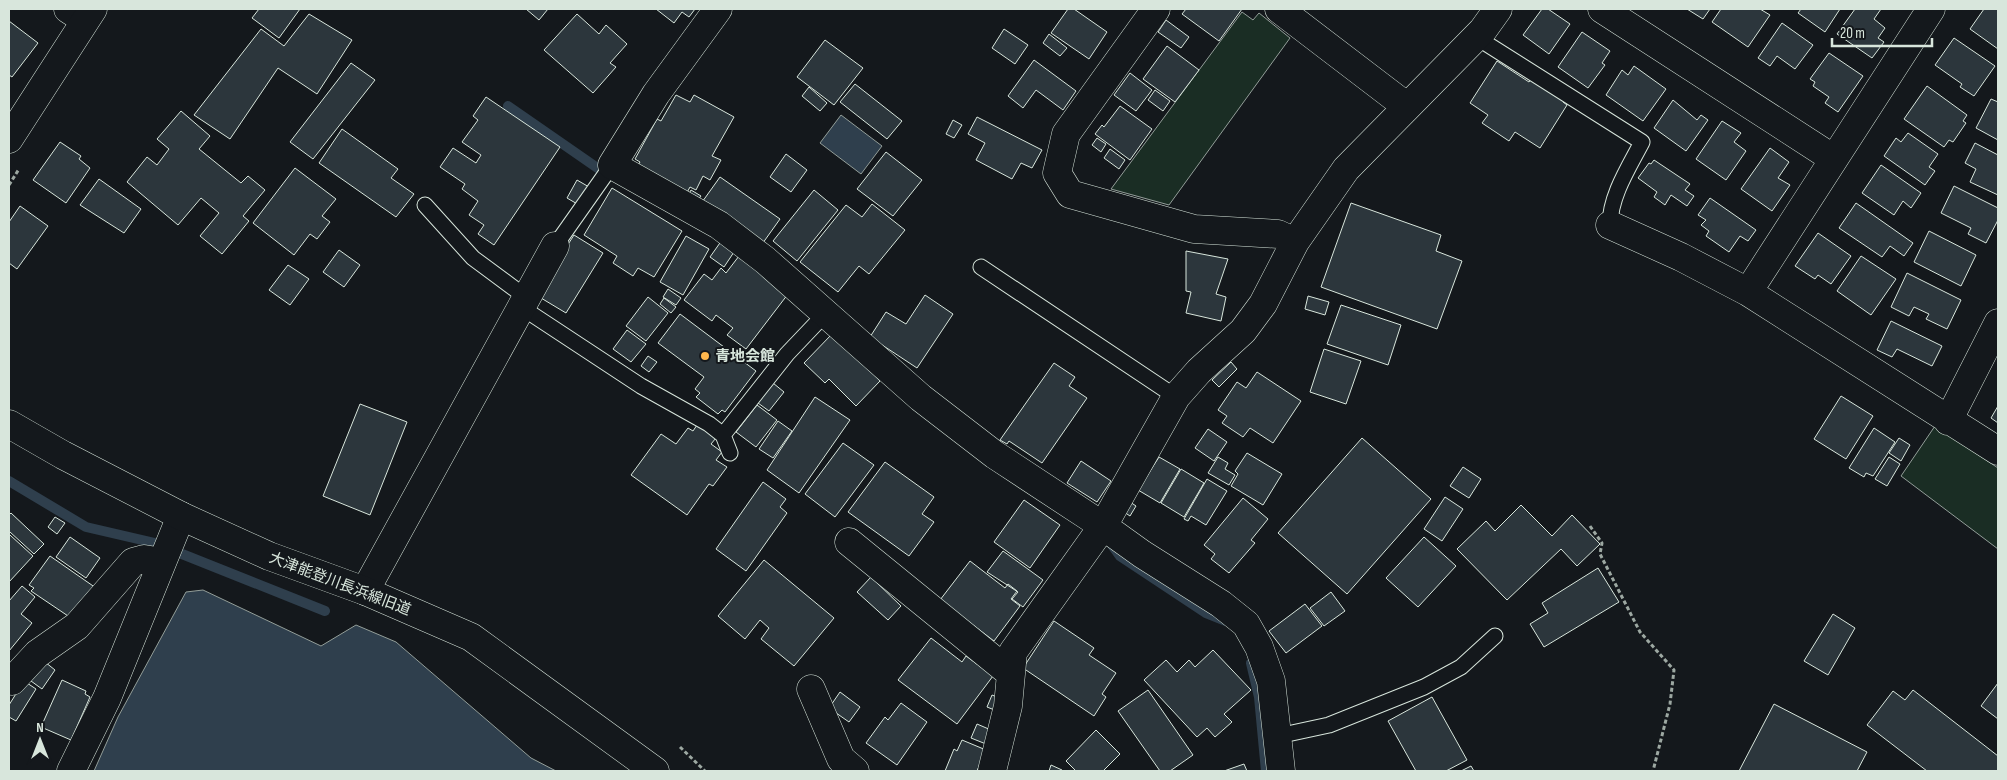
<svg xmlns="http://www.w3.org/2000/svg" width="2007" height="780" viewBox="0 0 2007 780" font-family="'Sofia Sans Condensed','Noto Sans JP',sans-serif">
<rect width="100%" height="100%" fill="#14181c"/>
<!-- green -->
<path fill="#1a2d24" stroke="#939e99" d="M1242,12L1253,20L1259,13L1290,38L1169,205L1111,189Z
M1935,426L1998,468V549L1901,476Z"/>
<!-- water -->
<path fill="#2f3f4d" stroke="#939e99" d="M841,115L882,146L861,174L820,143Z
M203,590L321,646L356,625L396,642L531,758L556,771H94L118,717L186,592Z"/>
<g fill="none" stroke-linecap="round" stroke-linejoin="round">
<!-- stream -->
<path stroke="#2f3f4d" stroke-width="10" d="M508,106L609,176
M9,481L86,527L155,543
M1112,545L1120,556L1206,613L1226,621
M182,554L325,611
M1251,663L1259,697L1266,771"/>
</g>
<!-- building -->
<path fill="#2c363c" stroke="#d8e6dc" d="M259,9H300L279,38L252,18Z
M526,9H548L539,20Z
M656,9H695L689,17L682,12L674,23Z
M1068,9H1074L1107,32L1089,59L1051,33Z
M1186,9H1242L1219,41L1182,14Z
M1542,9H1548L1570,24L1549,54L1523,35Z
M1687,9H1710L1703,19Z
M1721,9H1760L1770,15L1748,47L1712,22Z
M1801,9H1840L1825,32L1798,13Z
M1855,9H1881L1874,19L1885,28L1878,38L1884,42L1872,58L1837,34Z
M1984,9H1998V49L1970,29Z
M309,14L352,40L317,94L278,68L230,139L194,115L261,29L284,46Z
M577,14L599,34L606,25L627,44L610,63L616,67L593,93L544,50Z
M1166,20L1189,37L1181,48L1158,32Z
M9,21L38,43L12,77L9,75Z
M1782,23L1813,45L1795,69L1777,56L1770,66L1758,58Z
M1004,29L1028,45L1015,64L992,48Z
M1582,32L1610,51L1602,63L1605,65L1588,88L1558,67Z
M1049,34L1067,48L1060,56L1043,43Z
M1954,38L1995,66L1974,96L1960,87L1962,84L1935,65Z
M825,40L863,68L834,105L797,77Z
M1167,46L1199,70L1175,102L1143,79Z
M1829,53L1863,76L1838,112L1825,103L1829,97L1813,86L1815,82L1810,79Z
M1034,60L1076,91L1063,110L1036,90L1023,108L1008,96Z
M1497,61L1529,82L1534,75L1568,96L1563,102L1567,105L1540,148L1515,132L1509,141L1482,123L1488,115L1470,103Z
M351,63L375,80L313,159L290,142Z
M1634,66L1666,89L1643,121L1606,95L1622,70L1628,75Z
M1130,73L1152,90L1136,111L1114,95Z
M855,84L902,121L887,139L840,102Z
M1927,86L1967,115L1963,121L1966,123L1953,142L1949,140L1944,147L1904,119Z
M809,87L827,103L820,111L802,96Z
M1155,90L1170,101L1163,111L1148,100Z
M676,95L690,102L694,95L734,117L712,156L721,160L710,180L703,176L696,190L690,187L684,198L635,170L640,162L635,159L657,119L661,121Z
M486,97L560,147L494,245L478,234L484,225L469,215L478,201L462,189L465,184L440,167L453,148L476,163L481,155L462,142L478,120L473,116Z
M1991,99L1998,102V140L1976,128Z
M1673,100L1697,120L1701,115L1708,120L1686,151L1654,128Z
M1120,106L1152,129L1130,160L1095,134L1102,125L1104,127Z
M181,111L210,136L199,149L241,183L248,176L265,190L243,216L249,221L222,254L200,236L219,213L201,198L178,225L127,182L147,157L157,165L169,149L157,139Z
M977,117L1042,150L1032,168L1021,163L1012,179L976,160L985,143L968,134Z
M953,120L962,125L954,138L946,134Z
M1722,121L1741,133L1734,142L1746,151L1726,180L1696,159Z
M342,129L398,169L391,178L414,194L396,217L319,163Z
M1908,133L1938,154L1929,167L1935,171L1925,185L1884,156L1896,138L1901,142Z
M1097,138L1106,144L1101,152L1092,145Z
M60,142L81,156L79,159L90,168L66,203L33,180Z
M1975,143L1998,155V195L1970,182L1976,169L1965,163Z
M1770,148L1789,162L1778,178L1790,185L1772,211L1741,189Z
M1110,149L1125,160L1119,169L1104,158Z
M886,152L922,180L893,216L857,189Z
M786,154L807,170L791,192L770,177Z
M1654,160L1690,184L1685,190L1694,196L1687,206L1671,195L1665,205L1654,197L1657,192L1638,178L1649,163L1651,164Z
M1881,165L1921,193L1911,208L1903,201L1894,215L1862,193Z
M295,168L336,199L322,216L330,222L317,239L310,234L294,255L253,223Z
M720,177L780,219L760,247L700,205Z
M99,179L141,209L124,233L80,205Z
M577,180L589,187L579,205L567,198Z
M1954,186L1998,208V220L1986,243L1968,234L1971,228L1941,213Z
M612,188L682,231L654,277L638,268L633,276L613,263L617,256L584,235Z
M691,190L701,196L695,204L686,199Z
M814,190L838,210L797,261L773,241Z
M1710,198L1756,230L1748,241L1740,236L1729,252L1706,236L1709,231L1701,225L1706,220L1698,215Z
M1351,203L1441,235L1436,251L1462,261L1437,329L1321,287Z
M1856,203L1913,243L1904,256L1890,246L1882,257L1839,228Z
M872,204L905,230L869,274L859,266L838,292L800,262L846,205L862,217Z
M20,206L48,226L17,269L9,263V222Z
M1929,231L1976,255L1961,286L1914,262Z
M1818,233L1851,256L1831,284L1818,275L1815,279L1795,266Z
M574,235L603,253L566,313L541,298L539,290Z
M686,236L709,249L683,295L660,282Z
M722,240L736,249L724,267L710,257Z
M339,250L360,265L344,287L323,272Z
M1186,251L1228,259L1216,294L1226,297L1221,321L1186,313L1191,292L1186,291Z
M739,256L788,294L746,349L727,335L733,328L716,315L712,321L684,300L704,274L712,280L721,268L726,273Z
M1861,256L1896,279L1871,315L1837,291Z
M288,265L309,279L290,305L269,290Z
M1907,273L1961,300L1947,329L1926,319L1929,314L1914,307L1909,316L1891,307Z
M668,289L681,298L676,305L663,297Z
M925,295L953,314L917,368L870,337L886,312L906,324Z
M1308,296L1329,302L1325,315L1305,309Z
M648,297L668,313L646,341L626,326Z
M664,298L676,307L671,313L660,304Z
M1341,305L1401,325L1388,365L1327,344Z
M680,314L756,371L725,412L722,410L718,414L696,397L700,393L695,389L704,377L658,343Z
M1891,321L1942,346L1932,366L1897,349L1892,357L1877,350Z
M627,330L646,344L631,362L613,349Z
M832,334L880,381L856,406L829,379L825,383L804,363Z
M1324,349L1361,361L1346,404L1310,392Z
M648,356L657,362L649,372L641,366Z
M1231,362L1237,369L1219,387L1212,380Z
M1054,363L1075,377L1069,386L1087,398L1042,463L1009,441L1007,444L1000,440Z
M1257,372L1301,401L1273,443L1250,428L1243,437L1222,423L1227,416L1218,410L1237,382L1246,388Z
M773,383L784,392L769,411L758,403Z
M1841,396L1873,416L1846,459L1814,439Z
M815,397L850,420L799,493L767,470Z
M360,404L407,422L370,515L323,496Z
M757,405L777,420L756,447L736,432Z
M1998,406V423L1991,418Z
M778,421L792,431L773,458L759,449Z
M697,425L716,438L711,444L722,452L716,460L727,467L713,486L709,484L687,515L631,475L661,434L676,444L688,428L693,431Z
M1874,428L1895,442L1873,476L1866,473L1864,477L1849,468Z
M1208,429L1227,442L1214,461L1195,448Z
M1362,438L1431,499L1347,594L1278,533Z
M1899,438L1910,445L1901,461L1889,453Z
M843,443L874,465L835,517L805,494Z
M1247,453L1282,474L1263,505L1231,486L1238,474L1235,471Z
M1159,457L1180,469L1160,503L1138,490Z
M1218,457L1228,463L1225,469L1235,475L1229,485L1208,473Z
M1889,457L1900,464L1887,486L1875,479Z
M1081,461L1111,481L1097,502L1067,483Z
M885,462L934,497L922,514L934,522L909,556L848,512Z
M1463,467L1481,479L1469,498L1450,486Z
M1181,469L1204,483L1184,517L1161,503Z
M1207,479L1227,491L1206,525L1191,516L1188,521L1184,519Z
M763,482L786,499L780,507L787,513L746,571L716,549Z
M1445,497L1463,509L1442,541L1424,529Z
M1243,498L1268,519L1251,540L1255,543L1229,573L1211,559L1215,554L1204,545Z
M1024,500L1060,525L1030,568L994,542Z
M1130,502L1136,506L1130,516L1124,512Z
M1521,505L1552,536L1572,515L1600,544L1577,566L1561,549L1507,600L1457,549L1486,521L1495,531Z
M11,513L44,544L34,554L10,532L9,533V515Z
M55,517L65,523L57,534L48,527Z
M10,535L33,556L9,582V536Z
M70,537L100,558L86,578L56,557Z
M1424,537L1456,566L1418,607L1386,578Z
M1003,551L1043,580L1023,607L1012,599L1018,592L987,572Z
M50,556L96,588L74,620L31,591L34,588L29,585Z
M764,560L834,618L794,666L761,639L769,628L760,620L745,639L718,616Z
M970,561L1005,588L1008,584L1017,591L1011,599L1020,606L994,641L940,600Z
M1598,568L1619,602L1544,647L1530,624L1548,613L1542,603Z
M871,577L901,606L888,620L857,592Z
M22,586L35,597L21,614L32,623L9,651V601Z
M1331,592L1345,611L1324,626L1310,608Z
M1305,604L1322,626L1286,653L1269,631Z
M1833,614L1855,628L1828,675L1804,661Z
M1054,621L1094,648L1089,655L1116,673L1102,694L1106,697L1094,716L1023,668Z
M931,638L962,662L966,656L993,676L957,724L898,680Z
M1213,650L1251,690L1224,714L1232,722L1215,737L1207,728L1197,737L1144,680L1166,660L1177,672L1189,660L1195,667Z
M45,662L55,670L42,689L31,681Z
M62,680L86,691L85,694L90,697L71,740L41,727Z
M24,681L36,689L16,721L9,717V705Z
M1998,683V719L1981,706Z
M1148,690L1193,755L1170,771H1160L1118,711Z
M1913,690L1998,756V771H1927L1867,725L1893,691L1905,700Z
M840,692L860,707L849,722L829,708Z
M992,695L1002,699L997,711L987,707Z
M1432,697L1467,760L1446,771H1416L1388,721Z
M901,703L927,722L897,765L866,743L885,717L888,720Z
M1774,704L1867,752L1857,771H1739Z
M977,724L991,730L986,744L971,738Z
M1096,730L1120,754L1103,771H1076L1066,761Z
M962,740L986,750L977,771H945L954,749L957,751Z
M1244,764L1247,771H1224Z
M1051,765L1062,770V771H1049Z
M1471,766L1474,771H1461Z"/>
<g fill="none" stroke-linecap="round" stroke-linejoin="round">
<defs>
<path id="service" d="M1476,37L1642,142C1629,167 1610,196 1610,225
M425,205L473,258L527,298
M555,246L612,165
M981,267L1176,397
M521,307L641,386L709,424L723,435L730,453
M723,435L787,354L826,313
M1278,736L1329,725L1424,687L1461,667L1495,636"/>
<path id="minor" d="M68,9L85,20
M718,9L656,94L612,165L719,225L765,260L921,398L995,455L1103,526L1142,554L1221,604L1246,624L1259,647L1271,681L1281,771
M1156,9L1066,134L1057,173L1070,194L1194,229L1278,234L1295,242
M1279,9L1406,106
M1602,9L1834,159
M1610,225L1681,257L1748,292L1998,451
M1748,292L1931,9
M1948,421L1998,323
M849,542L1010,673
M365,591L555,246
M12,681L37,654L77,626L133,562L144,559L162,562
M811,689L841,759L855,771
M71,771L107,698L181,516
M992,771L1008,706L1013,652L1103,526L1176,397L1199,371L1243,331L1263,304L1295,242L1346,169L1483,30L1498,9"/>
<path id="tertiary" d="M9,139L93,9
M9,424L63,455L181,516L269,556L365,591L471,637L655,771"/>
</defs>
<!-- service casing -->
<use href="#service" stroke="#d8e6dc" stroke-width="17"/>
<!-- minor casing -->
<use href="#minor" stroke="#d8e6dc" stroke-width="29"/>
<!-- tertiary casing -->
<use href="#tertiary" stroke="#d8e6dc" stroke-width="29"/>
<!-- path -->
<path stroke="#9da8a2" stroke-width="3" stroke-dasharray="4 2.5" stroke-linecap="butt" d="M9,185L19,169
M1590,526L1602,543L1600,554L1640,632L1674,670L1670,704L1653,771
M680,747L705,771"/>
<!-- service -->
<use href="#service" stroke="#14181c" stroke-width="15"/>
<!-- minor -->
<use href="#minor" stroke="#14181c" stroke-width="28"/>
<!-- tertiary -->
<use href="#tertiary" stroke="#14181c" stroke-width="28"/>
</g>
<!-- markers -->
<circle fill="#ffb74d" stroke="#14181c" stroke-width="2" cx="705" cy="356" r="5"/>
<g text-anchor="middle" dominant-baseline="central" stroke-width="4" stroke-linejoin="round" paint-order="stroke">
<!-- poi labels -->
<g font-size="15" font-weight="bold" fill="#d8e6dc" stroke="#14181c" text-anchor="start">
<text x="715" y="356">青地会館</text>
</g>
<!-- street labels -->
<g font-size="15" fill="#d8e6dc" stroke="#14181c">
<text transform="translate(340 584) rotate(21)">大津能登川長浜線旧道</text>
</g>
</g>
<!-- border -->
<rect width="2007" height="780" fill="none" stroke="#d8e6dc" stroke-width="20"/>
<!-- north arrow -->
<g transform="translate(40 740)" stroke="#14181c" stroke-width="4" paint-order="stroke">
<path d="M0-4L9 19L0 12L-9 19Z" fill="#d8e6dc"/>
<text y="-8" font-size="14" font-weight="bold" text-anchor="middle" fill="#d8e6dc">N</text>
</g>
<!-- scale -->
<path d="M1832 38v8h100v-8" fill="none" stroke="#d8e6dc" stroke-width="2.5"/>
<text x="1840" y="38" font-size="15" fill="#d8e6dc" stroke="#14181c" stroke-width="4" paint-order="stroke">20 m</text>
</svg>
